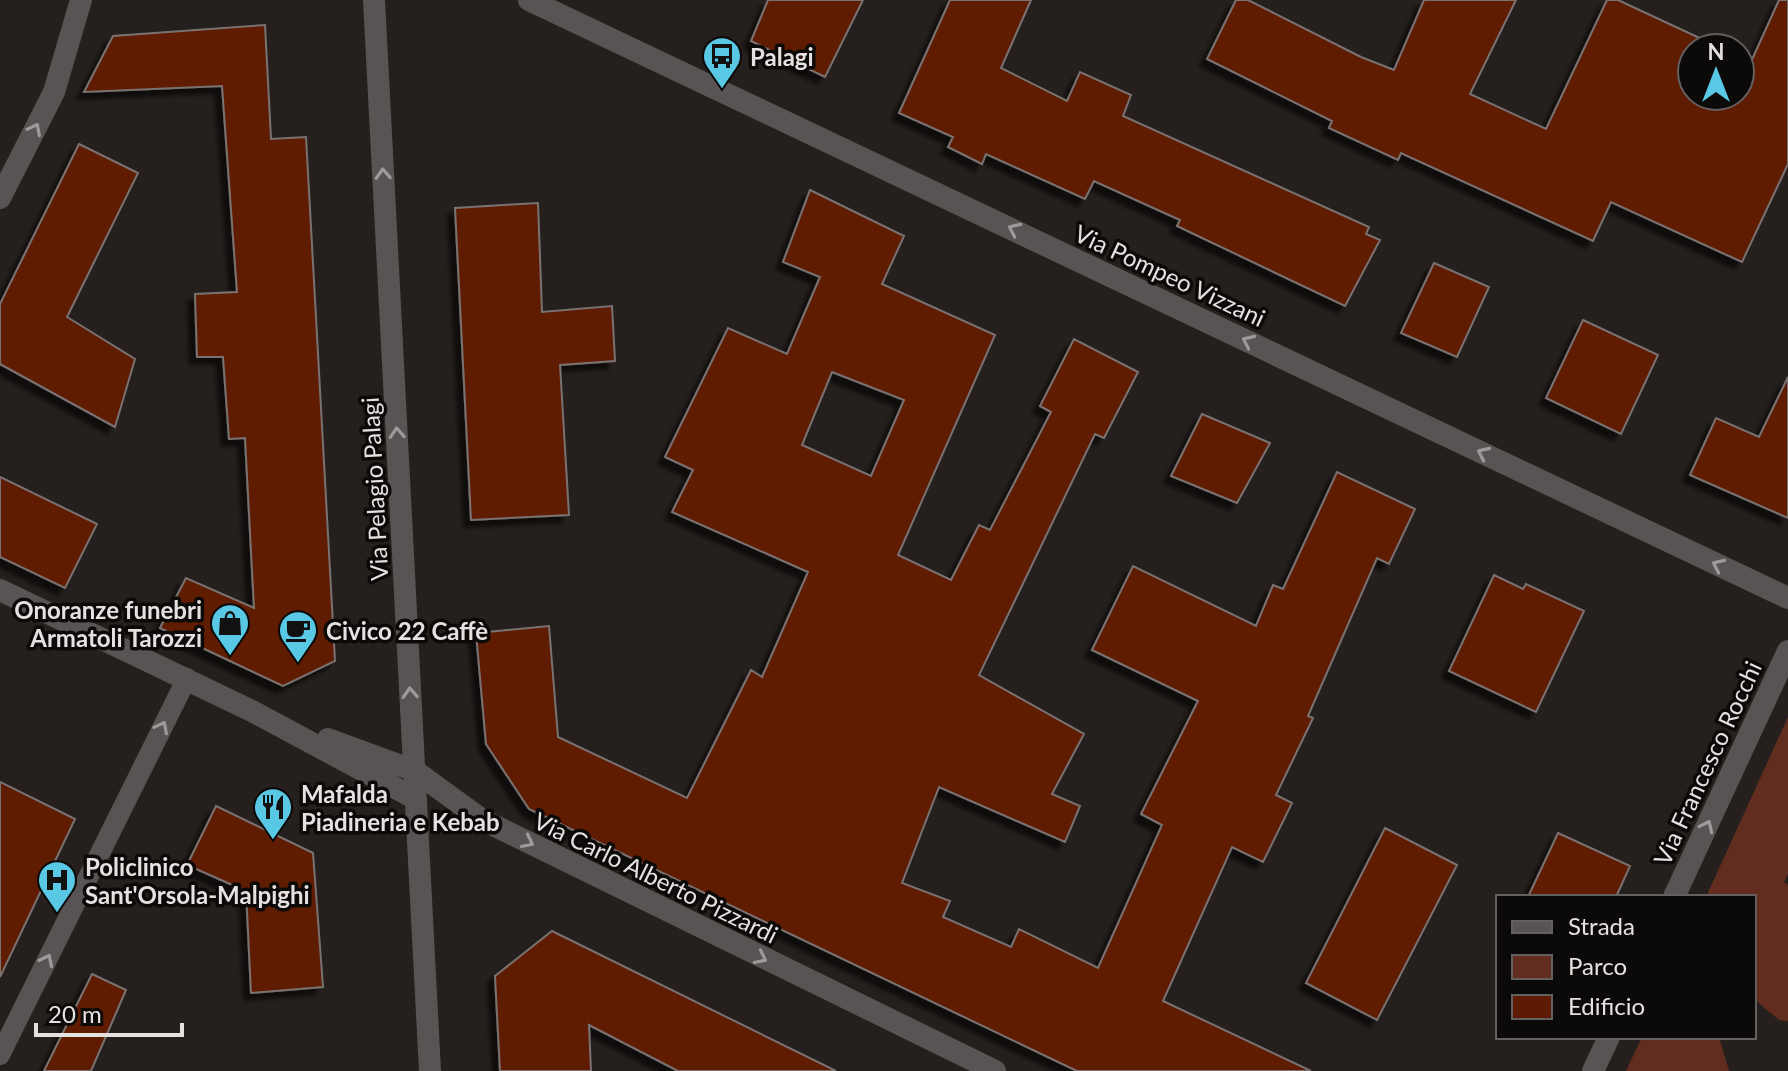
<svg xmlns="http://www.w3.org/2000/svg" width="1788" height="1071" viewBox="0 0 1788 1071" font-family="Lato,sans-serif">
<defs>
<filter id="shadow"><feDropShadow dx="-7" dy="7" stdDeviation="2" flood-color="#0009"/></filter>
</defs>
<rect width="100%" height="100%" fill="#25201e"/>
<!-- green -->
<path fill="#622d1e" d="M1788,717V874L1784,882L1788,885V1021L1779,1020L1754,999V897H1706Z
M1642,1037H1719L1729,1071H1626Z"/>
<!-- building -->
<path fill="#5f1a05" stroke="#797270" stroke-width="2" fill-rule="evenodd" filter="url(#shadow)" d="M768,0H863L825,77L751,41Z
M950,0H1031L1001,68L1067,101L1080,72L1131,95L1123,116L1369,227L1366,234L1380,240L1345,306L1177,226L1180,220L1094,181L1085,199L986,154L982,164L948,147L953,137L899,113Z
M1236,0H1248L1361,57L1394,70L1424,0H1516L1470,94L1546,129L1607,0H1618L1721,48H1692V96H1740V57L1751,62L1779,0H1788V164L1742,262L1611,202L1593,241L1401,153L1398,160L1329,128L1332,121L1207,59Z
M265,25L271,139L306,137L335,661L283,686L160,628L186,578L254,608L245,438L229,439L223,357H197L195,294L237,292L222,86L84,92L113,36Z
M79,144L138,173L67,317L135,359L115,427L0,364V304Z
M810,190L904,236L882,284L995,335L898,555L951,580L979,525L990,530L1051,412L1040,406L1074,339L1138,372L1104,438L1095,434L979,675L1084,734L1052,794L1080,806L1065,842L939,787L902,883L950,901L943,917L1011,947L1019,929L1098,968L1162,825L1141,814L1198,701L1092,650L1133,566L1256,626L1273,585L1283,589L1337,472L1415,509L1389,564L1377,558L1308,716L1313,718L1276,795L1292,803L1263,862L1232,847L1163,1001L1311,1071H1077L529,809L486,744L476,633L549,626L558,737L687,798L751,670L762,677L808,572L672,512L693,470L665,457L728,328L787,354L820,277L783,262ZM832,372L904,400L871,476L802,445Z
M538,203L542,312L612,306L615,361L560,365L569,515L471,520L455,208Z
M1434,263L1489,287L1457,357L1401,333Z
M1583,320L1658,355L1621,434L1546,398Z
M1788,377V518L1690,475L1716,418L1759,437Z
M1202,414L1270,443L1237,503L1171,476Z
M0,477L97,524L65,588L0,557Z
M1494,575L1523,589L1526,584L1584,611L1536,712L1449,671Z
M0,782L75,819L0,977Z
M216,806L313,853L323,987L251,993L246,891L187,865Z
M1385,828L1457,865L1377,1020L1306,983Z
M1558,833L1630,866L1616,897H1528Z
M552,931L836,1071H678L589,1025L591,1071H500L495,976Z
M92,974L126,990L91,1071H44Z"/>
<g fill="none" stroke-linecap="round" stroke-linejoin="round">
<!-- service -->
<path stroke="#575453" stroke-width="20" d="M0,1055L187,678"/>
<!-- minor -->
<path stroke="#575453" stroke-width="22" d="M529,0L1788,598
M0,198L54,92L81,0
M415,771L481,819L995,1071
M1674,897L1788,651
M1593,1071L1609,1037"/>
<!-- tertiary -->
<path stroke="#575453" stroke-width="22" d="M374,0L430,1071
M0,590L252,711L416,799
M328,739L415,771"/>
</g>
<!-- one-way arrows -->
<defs><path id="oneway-chevron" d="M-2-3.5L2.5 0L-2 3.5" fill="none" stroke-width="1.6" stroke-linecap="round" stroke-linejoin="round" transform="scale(2)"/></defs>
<g stroke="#9e9a9a">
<use href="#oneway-chevron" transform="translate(35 129) rotate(-63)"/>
<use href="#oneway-chevron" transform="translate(383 174) rotate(-93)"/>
<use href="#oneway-chevron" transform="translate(1014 229) rotate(-155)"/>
<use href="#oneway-chevron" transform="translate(1248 341) rotate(-155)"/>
<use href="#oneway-chevron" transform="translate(397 433) rotate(-93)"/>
<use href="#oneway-chevron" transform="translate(1483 453) rotate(-155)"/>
<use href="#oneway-chevron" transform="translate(1718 565) rotate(-155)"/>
<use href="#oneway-chevron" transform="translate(410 693) rotate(-93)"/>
<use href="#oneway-chevron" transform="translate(162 727) rotate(-63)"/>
<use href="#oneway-chevron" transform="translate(1707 826) rotate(-65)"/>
<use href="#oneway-chevron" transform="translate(528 842) rotate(26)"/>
<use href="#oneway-chevron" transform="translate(761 958) rotate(26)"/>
<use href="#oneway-chevron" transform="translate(47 960) rotate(-64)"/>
</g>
<!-- icons -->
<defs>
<symbol id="bus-pin" viewBox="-11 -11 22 30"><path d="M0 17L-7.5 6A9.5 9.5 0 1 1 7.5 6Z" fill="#59c8e4" stroke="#0c0a09"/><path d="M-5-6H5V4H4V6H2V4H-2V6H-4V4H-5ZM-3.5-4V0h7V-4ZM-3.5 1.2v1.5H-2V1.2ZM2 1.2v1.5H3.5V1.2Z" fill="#111"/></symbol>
<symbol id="shop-pin" viewBox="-11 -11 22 30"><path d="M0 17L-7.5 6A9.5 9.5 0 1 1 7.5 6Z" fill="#59c8e4" stroke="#0c0a09"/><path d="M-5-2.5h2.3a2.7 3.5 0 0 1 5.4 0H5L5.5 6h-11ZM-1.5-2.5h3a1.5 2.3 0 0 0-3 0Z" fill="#111"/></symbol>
<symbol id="cafe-pin" viewBox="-11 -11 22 30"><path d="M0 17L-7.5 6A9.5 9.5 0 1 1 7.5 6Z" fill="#59c8e4" stroke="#0c0a09"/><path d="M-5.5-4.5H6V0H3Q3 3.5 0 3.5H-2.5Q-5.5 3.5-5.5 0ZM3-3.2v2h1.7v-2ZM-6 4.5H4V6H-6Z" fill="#111"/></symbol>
<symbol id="restaurant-pin" viewBox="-11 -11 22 30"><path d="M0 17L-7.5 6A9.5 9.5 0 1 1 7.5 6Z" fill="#59c8e4" stroke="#0c0a09"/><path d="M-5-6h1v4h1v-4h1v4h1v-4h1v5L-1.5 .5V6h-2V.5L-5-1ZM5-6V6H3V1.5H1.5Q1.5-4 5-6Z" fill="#111"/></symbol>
<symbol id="hospital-pin" viewBox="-11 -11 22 30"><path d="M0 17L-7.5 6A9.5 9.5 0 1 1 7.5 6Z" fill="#59c8e4" stroke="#0c0a09"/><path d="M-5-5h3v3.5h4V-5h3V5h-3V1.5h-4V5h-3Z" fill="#111"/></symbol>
</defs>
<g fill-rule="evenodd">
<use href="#bus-pin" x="700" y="34" width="44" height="60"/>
<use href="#shop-pin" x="208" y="601" width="44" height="60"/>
<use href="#cafe-pin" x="276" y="608" width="44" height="60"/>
<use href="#restaurant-pin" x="251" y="785" width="44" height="60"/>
<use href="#hospital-pin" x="35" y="858" width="44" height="60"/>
</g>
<g text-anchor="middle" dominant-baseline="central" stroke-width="7" stroke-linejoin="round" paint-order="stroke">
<!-- poi labels -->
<g font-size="24" font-weight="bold" fill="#e5e1e0" stroke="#0c0a09" text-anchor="start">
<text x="750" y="56">Palagi</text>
<text x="202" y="609" text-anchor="end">Onoranze funebri<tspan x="202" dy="28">Armatoli Tarozzi</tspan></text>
<text x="326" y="630">Civico 22 Caffè</text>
<text x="301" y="793">Mafalda<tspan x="301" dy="28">Piadineria e Kebab</tspan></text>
<text x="85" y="866">Policlinico<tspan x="85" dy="28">Sant'Orsola-Malpighi</tspan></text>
</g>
<!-- street labels -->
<g font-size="24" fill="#e5e1e0" stroke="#0c0a09">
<text transform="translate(1170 275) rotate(25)">Via Pompeo Vizzani</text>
<text transform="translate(374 489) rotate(-93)">Via Pelagio Palagi</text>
<text transform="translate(1707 763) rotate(-65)">Via Francesco Rocchi</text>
<text transform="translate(656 877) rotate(26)">Via Carlo Alberto Pizzardi</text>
</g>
</g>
<!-- legend -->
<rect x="1496" y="895" width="260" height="144" fill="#0c0a09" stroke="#63605f" stroke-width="2"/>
<rect x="1512" y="921" width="40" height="12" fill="#575453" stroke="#63605f" stroke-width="2"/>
<text x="1568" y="935" font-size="24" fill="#e5e1e0">Strada</text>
<rect x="1512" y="955" width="40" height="24" fill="#622d1e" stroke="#63605f" stroke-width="2"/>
<text x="1568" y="975" font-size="24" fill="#e5e1e0">Parco</text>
<rect x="1512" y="995" width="40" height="24" fill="#5f1a05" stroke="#63605f" stroke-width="2"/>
<text x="1568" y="1015" font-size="24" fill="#e5e1e0">Edificio</text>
<!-- north arrow -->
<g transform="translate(1716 72)"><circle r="38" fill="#0c0a09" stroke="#63605f" stroke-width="2"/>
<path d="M0-6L14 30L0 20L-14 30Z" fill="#59c8e4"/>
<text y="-12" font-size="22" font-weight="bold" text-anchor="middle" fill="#e5e1e0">N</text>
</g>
<!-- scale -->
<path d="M36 1023v12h146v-12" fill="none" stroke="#e5e1e0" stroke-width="4"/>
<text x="48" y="1023" font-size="24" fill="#e5e1e0" stroke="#0c0a09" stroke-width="6" paint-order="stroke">20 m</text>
</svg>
